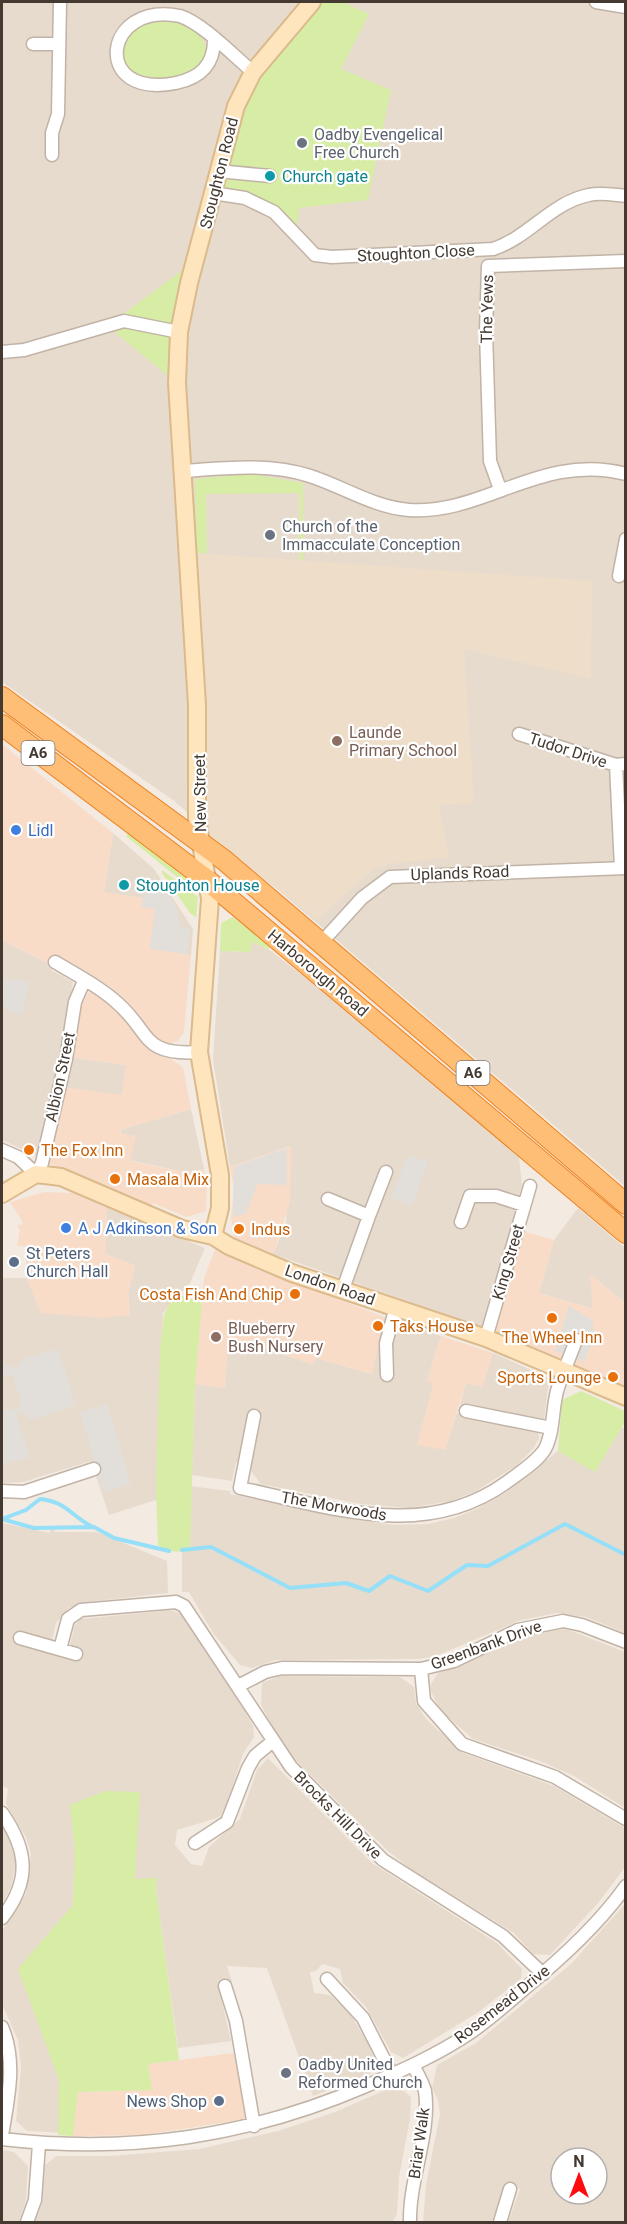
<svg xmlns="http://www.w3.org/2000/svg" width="627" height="2224" viewBox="0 0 627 2224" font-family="Roboto,sans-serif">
<rect width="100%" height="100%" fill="#f3eae1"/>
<!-- residential -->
<path fill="#e7dbce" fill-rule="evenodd" d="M2,2H625V1186L173,800L2,682Z
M113,833L154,869L193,929L191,955L150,949L104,892Z
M2,940L52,965L51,970L73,982L59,1065L37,1156L2,1140Z
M252,942L268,949L310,981L519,1157L522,1185L484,1328L273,1254L286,1222L290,1146L230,1167L213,1060L220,951L250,952Z
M69,1057L126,1065L122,1096L62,1087Z
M191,1109L204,1169L184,1172L129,1160L120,1130Z
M107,1208L205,1248L190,1283L163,1313L159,1499L109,1515L91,1461L23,1482L2,1483V1278H27L41,1313L130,1315L128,1292L135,1266L105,1254Z
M578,1208L625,1248V1303L591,1275L594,1309L539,1293L554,1240Z
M384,1317L441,1336L427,1381L433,1383L445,1450L457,1413L491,1423L538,1431L539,1438L533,1449L517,1465L476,1491L451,1501L409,1508L361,1504L261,1484L248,1467L236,1462L232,1481L192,1475L195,1384L225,1388L228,1337L312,1364L317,1358L371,1374Z
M493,1353L549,1378L544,1421L494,1414L460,1405L466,1383L482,1387Z
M622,1427L625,1429V1633L586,1617L557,1613L521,1620L436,1656L418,1659L275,1660L252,1668L240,1665L213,1633L189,1592H182V1545L190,1486L230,1491V1494L365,1521L394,1525L428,1524L454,1518L479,1508L508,1491L558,1451L595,1471Z
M2,1523L50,1533L51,1528H54L55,1532H97L167,1561L168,1593L87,1602L69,1608L56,1623L52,1641L20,1632L16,1643L77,1660L81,1648L70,1645L75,1625L81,1619L171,1610L184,1615L226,1677L253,1726L254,1737L243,1754L229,1798L220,1817L177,1830L175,1845L191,1864L202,1866L209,1847L240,1819L257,1770L268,1758L372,1863L497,1943L522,1969L521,1979L477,2013L403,2058L391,2052L366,2007L343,1983L340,1969L322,1964L316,1971L310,1972L314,1993L330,1995L349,2012L369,2045L375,2062L370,2074L313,2096L267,1968L227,1966L232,1982L218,1985L231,2041L178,2048L156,1890L120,1892L66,2133L27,2131L16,2121L21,2067L18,2040L2,2004V1931L26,1894L31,1854L26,1837L6,1804L8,1789L2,1785Z
M569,1630L625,1652V1808L574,1776L540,1761L473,1739L439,1709L431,1691V1684L438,1673L528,1636L557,1629Z
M279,1676L400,1677L414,1687L416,1703L426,1719L463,1753L554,1786L625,1828V1867L599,1902L550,1955L533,1954L514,1933L412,1870L388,1851L282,1747L261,1705L262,1683Z
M2,1826L11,1843L16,1862L11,1887L2,1904Z
M625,1904V2222H508L520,2189L505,2183L492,2222H423L426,2185L440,2114L438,2100L432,2088L437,2065L476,2043L571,1964ZM561,2158H597V2194H561Z
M397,2085L411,2097L410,2119L399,2177L397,2214L392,2222H34L42,2205L45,2165L56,2156H110L199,2149L278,2131L335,2112Z
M2,2150L14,2152L28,2166L26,2200L19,2222H2Z"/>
<!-- commercial -->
<path fill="#f8dcc8" d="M2,744L113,833L104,892L143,898L142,907L155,909L150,948L191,955L184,1032L178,1041L166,1044L159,1041L111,987L74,964L57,956L52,965L2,940Z
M90,990L119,1007L147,1044L183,1067L191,1109L120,1130V1133L136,1136L130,1161L184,1172L204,1169L207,1183L206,1211L186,1217L153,1203L151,1206L46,1162L62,1087L122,1095L126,1065L69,1057L81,1006Z
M291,1146L290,1202L273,1254L234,1237L231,1219L234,1189L230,1167Z
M44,1192L73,1193L107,1208L105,1254L135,1265L128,1292L130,1315L103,1318L41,1313L27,1278L25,1246H17L20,1230L17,1226L23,1223L10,1202Z
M519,1230L554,1240L539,1293L593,1309L590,1274L625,1303V1386L491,1333Z
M215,1250L384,1317L372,1374L317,1358L312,1364L228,1337L225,1388L195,1384L204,1278Z
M441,1336L493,1353L482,1387L466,1383L445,1450L417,1445L433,1384L427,1381Z
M234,2053L247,2119L142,2135L73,2136L77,2092L151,2090L148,2064Z"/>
<!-- education -->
<path fill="#eeddc9" d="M196,553L592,581L591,679L464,649L474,803L439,805L449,857L389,864L371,871L317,920L209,837Z"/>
<!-- green -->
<path fill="#d7eca4" d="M323,2H342L369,14L341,69L391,90L368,200L299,208L296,237L274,212L213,193L236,106L308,13Z
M161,15C182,22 198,27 207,48L198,71C175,82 123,89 120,51C119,45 123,37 124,32Z
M195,261L177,383L107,326Z
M251,474L303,483V560H299V493L206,494L207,553H196L195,479Z
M132,829L197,882L203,893L182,881L126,836Z
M162,870L198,897L196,917L190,913L162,873Z
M233,917L270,946L268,949L252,942L251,952L220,951L221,923Z
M175,1293L202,1303L195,1384L190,1552L167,1551L158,1545L156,1489L160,1349L164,1315Z
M581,1391L625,1411V1422L595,1472L558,1451L562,1400Z
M105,1791L140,1792L135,1879L157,1878L156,1889L179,2060L148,2064L152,2090L78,2092L73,2136L58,2135L59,2080L18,1969L73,1905L75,1852L70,1805Z"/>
<!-- parking -->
<path fill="#e2deda" d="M153,883L164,886L178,911L179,926L190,928L187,954L150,949L155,909L142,907L143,898Z
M3,978L29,982L22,1015L11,1013L2,1006Z
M287,1148V1185L257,1184L246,1214L233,1216L234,1167Z
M407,1157L428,1160L412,1206L391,1197Z
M569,1306L592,1320L595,1336L584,1362L555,1351Z
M58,1349L76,1405L29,1420L25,1412L16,1415L30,1457L2,1465V1410L16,1409L22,1403L12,1374L2,1378V1354L6,1364L17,1368L23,1359Z
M107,1404L131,1484L103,1492L80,1412Z"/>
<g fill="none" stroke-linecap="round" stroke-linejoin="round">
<!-- stream -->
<path stroke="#95dff8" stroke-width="4" d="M2,1519L34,1528L94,1527L114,1538L169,1551
M2,1519L26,1510L40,1499C68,1502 70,1516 93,1527
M182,1550L211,1547L290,1588L346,1583L369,1591L390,1576L428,1591L467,1565L488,1566L565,1524L626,1555"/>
<defs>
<path id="minor" d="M596,2L626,7
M214,40C214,66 199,78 176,83C90,100 103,0 180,16C202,23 234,56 253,72
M33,44H58
M52,155V133L58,114L60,2
M218,171L270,176
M213,193L245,198L274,212L315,255L332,257L493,249C528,238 552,202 589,195C600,192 614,195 626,196
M2,352L24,350L124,321L179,332
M184,471C225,468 270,463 310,476C344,487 373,507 409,510C484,515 542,452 626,474
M500,489L490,461L486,332L488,266L626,261
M619,576L626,539
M519,734L616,765L626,764
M616,765L621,868
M321,943L362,898L390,877L626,868
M55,962C75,974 97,985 114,1000C152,1031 139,1056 199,1052
M2,1150L18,1157L36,1174L42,1163L66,1059L75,1002L84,981
M328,1199L369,1216L343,1289
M369,1216L386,1172
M461,1222L470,1196H496L524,1205
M486,1338L530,1186
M387,1375L386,1343L396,1307
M466,1411L551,1428
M254,1416L240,1488C331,1507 424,1542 507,1482C519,1473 537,1462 545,1449C554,1432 552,1410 557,1391C562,1374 570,1357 576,1340
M2,1491L24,1492L94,1469
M20,1638L76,1654
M60,1649L68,1619L81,1610L176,1602L184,1606L291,1767L383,1860L503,1936L543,1974
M421,1669L424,1701L462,1744L555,1777L626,1819
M238,1686L265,1672L282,1668L421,1669L454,1661L518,1630L563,1621L582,1625L626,1642
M2,1813C28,1850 31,1881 2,1918
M195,1843L227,1822L248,1768L255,1756L273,1741
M327,1979L363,2018L392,2075
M225,1986L236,2021L254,2126
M2,2027C17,2062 8,2099 2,2135
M2,2139C130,2154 247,2137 366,2086C403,2070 441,2053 474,2030C492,2017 508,2003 524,1989C561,1959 598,1925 626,1886
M27,2222L35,2200L39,2144
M410,2222C409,2179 431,2133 425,2091C423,2083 417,2073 413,2065
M500,2222L510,2189"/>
<path id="secondary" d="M2,1194L36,1174L61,1177L182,1229L213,1236L229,1246L292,1273L486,1338L626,1397
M213,1236L220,1208V1175L199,1052L210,899L197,818V705L177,383L179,332L189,283L236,106L253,72L312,2"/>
<path id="trunk" d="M2,697L224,860L626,1204
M2,725L207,880L626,1233"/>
</defs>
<!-- minor casing -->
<use href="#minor" stroke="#c1b3a6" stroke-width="15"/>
<!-- secondary casing -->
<use href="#secondary" stroke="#dbba8c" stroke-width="20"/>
<!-- trunk casing -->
<use href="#trunk" stroke="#ee811f" stroke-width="22"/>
<!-- minor -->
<use href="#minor" stroke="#fff" stroke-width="12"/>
<!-- secondary -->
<use href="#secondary" stroke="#ffe5be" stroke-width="16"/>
<!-- trunk -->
<use href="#trunk" stroke="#ffbe76" stroke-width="20"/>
</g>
<!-- markers -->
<g fill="#6b7280" stroke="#fff" stroke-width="2">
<circle cx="302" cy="143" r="6"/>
<circle cx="270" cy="535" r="6"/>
<circle cx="286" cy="2073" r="6"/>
</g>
<g fill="#0f9aa8" stroke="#fff" stroke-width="2">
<circle cx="270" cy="176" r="6"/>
<circle cx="124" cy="885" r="6"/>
</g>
<g fill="#8d6e63" stroke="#fff" stroke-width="2">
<circle cx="337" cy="741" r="6"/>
<circle cx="216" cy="1337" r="6"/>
</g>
<g fill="#3f7fe0" stroke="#fff" stroke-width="2">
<circle cx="16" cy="830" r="6"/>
<circle cx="66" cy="1228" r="6"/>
</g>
<g fill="#e8710a" stroke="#fff" stroke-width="2">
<circle cx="29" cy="1150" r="6"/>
<circle cx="115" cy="1179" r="6"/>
<circle cx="239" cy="1229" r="6"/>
<circle cx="295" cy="1294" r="6"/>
<circle cx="552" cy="1318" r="6"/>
<circle cx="378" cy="1326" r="6"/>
<circle cx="613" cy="1377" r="6"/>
</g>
<g fill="#5c6f8a" stroke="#fff" stroke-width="2">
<circle cx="14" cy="1262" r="6"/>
<circle cx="219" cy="2101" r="6"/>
</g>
<g text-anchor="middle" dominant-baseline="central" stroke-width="4.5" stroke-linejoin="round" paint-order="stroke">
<!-- shield labels -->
<g fill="#fff" stroke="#7c756f" stroke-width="1.5">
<rect x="21.5" y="741" width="33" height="24" rx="4.5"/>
<rect x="456.5" y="1061" width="33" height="24" rx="4.5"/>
</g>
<g font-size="15" font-weight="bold" fill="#443a31">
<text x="38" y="753">A6</text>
<text x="473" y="1073">A6</text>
</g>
<!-- worship labels -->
<g font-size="16" fill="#5b616d" stroke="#fff" text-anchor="start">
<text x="314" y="134">Oadby Evengelical<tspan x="314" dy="18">Free Church</tspan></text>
<text x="282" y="526">Church of the<tspan x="282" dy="18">Immacculate Conception</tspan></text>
<text x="298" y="2064">Oadby United<tspan x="298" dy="18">Reformed Church</tspan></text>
</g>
<!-- street labels -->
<g font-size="16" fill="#443a31" stroke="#fff">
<text transform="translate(219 173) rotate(-76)">Stoughton Road</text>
<text transform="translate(416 253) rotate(-3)">Stoughton Close</text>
<text transform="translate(487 309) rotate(-89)">The Yews</text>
<text transform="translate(568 750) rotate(18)">Tudor Drive</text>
<text transform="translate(200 793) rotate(-91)">New Street</text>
<text transform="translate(460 873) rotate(-2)">Uplands Road</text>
<text transform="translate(318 973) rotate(40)">Harborough Road</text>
<text transform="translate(60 1077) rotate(-78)">Albion Street</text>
<text transform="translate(508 1262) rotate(-74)">King Street</text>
<text transform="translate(330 1285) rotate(19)">London Road</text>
<text transform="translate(334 1506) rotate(10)">The Morwoods</text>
<text transform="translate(486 1645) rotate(-20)">Greenbank Drive</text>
<text transform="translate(338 1815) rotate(45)">Brocks Hill Drive</text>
<text transform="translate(502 2004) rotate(-38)">Rosemead Drive</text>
<text transform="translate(419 2143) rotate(-82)">Briar Walk</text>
</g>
<!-- culture labels -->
<g font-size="16" fill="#0d838f" stroke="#fff" text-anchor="start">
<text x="282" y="176">Church gate</text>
<text x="136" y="885">Stoughton House</text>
</g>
<!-- education labels -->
<g font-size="16" fill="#785e54" stroke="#fff" text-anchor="start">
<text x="349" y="732">Launde<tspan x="349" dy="18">Primary School</tspan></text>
<text x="228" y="1328">Blueberry<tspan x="228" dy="18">Bush Nursery</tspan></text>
</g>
<!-- shop labels -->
<g font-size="16" fill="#366cbe" stroke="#fff" text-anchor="start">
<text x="28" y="830">Lidl</text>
<text x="78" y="1228">A J Adkinson &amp; Son</text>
</g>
<!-- food labels -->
<g font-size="16" fill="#c56008" stroke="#fff" text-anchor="start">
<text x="41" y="1150">The Fox Inn</text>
<text x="127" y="1179">Masala Mix</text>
<text x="251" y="1229">Indus</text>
<text x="283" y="1294" text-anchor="end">Costa Fish And Chip</text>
<text x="390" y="1326">Taks House</text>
<text x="552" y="1337" text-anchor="middle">The Wheel Inn</text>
<text x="601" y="1377" text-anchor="end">Sports Lounge</text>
</g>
<!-- service labels -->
<g font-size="16" fill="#4e5e75" stroke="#fff" text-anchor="start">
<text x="26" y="1253">St Peters<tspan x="26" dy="18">Church Hall</tspan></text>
<text x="207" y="2101" text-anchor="end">News Shop</text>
</g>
</g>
<!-- border -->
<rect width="627" height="2224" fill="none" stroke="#443a31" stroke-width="6"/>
<!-- north arrow -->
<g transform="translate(579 2176)"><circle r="28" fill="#ffffff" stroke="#b4b0ad" stroke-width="1.5"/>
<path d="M0-4.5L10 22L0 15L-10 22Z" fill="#ff0b0e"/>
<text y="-9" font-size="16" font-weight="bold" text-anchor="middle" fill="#443a31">N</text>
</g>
</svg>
